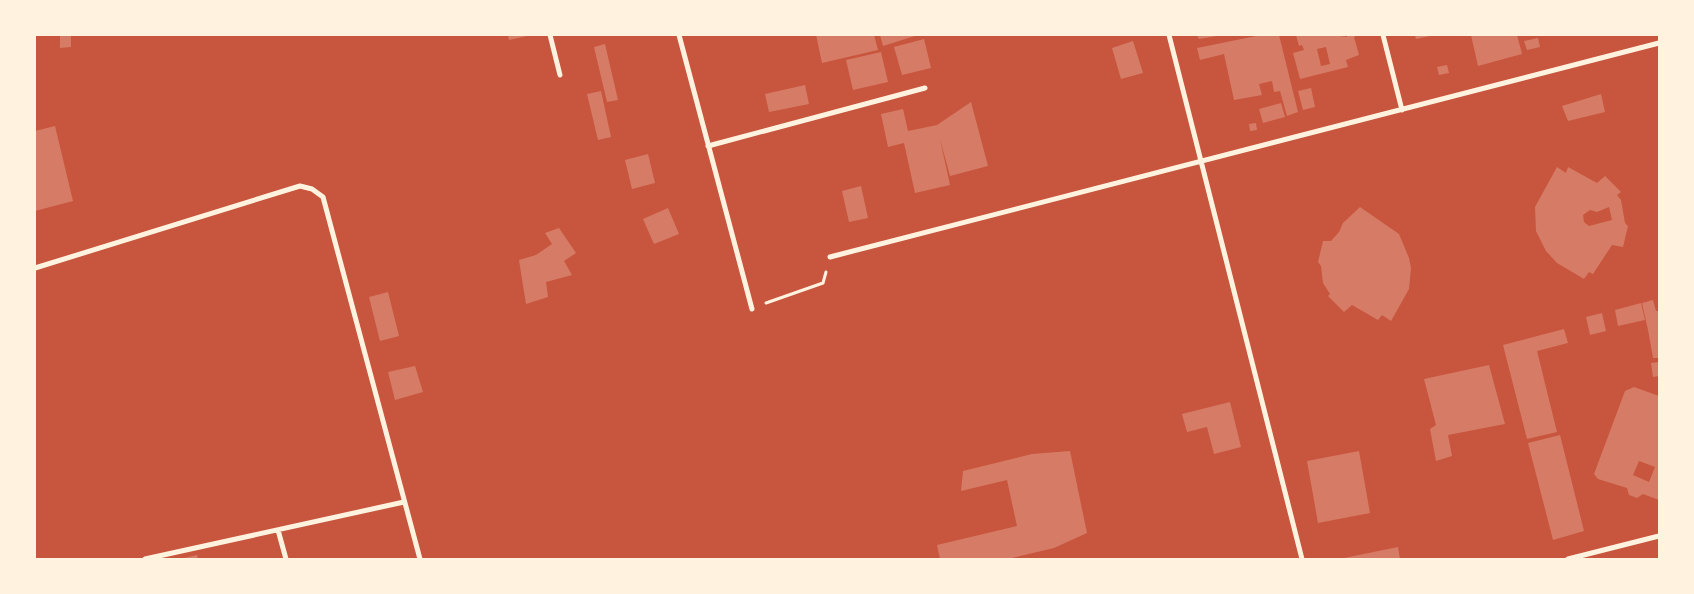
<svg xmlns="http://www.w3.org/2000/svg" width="1694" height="594" viewBox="0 0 1694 594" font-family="'Exo 2',sans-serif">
<rect width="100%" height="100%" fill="#c8553d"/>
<!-- building -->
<path fill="#d67c66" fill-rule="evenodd" d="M71,35V47L60,48V36Z
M508,35H527V36L509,40Z
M816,35H874L878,50L822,63Z
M880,35H918L883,46Z
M1197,35H1217V36L1199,39Z
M1261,35H1279L1298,112L1287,116L1280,91L1274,92L1272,81L1259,84L1262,95L1234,100L1224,54L1200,60L1197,48Z
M1296,35H1341L1340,36L1347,37V35H1358L1354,37L1359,55L1346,60L1348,67L1300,79L1293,53L1304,50L1302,45L1299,46ZM1326,47L1330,64L1321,66L1317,49Z
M1415,35H1430V36L1416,39Z
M1471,35H1517L1522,54L1478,66Z
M1538,38L1540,47L1527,50L1524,41Z
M924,39L931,68L902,75L894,47Z
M1133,41L1143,73L1121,79L1112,48Z
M605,44L618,100L607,102L594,47Z
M881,52L888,82L853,90L846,60Z
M1447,65L1449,73L1439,75L1437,67Z
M805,85L809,104L769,112L765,94Z
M1311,88L1315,107L1303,110L1298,91Z
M601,91L611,137L598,140L587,94Z
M1601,94L1605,112L1568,121L1562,106Z
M971,102L988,166L950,176L940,139L950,185L915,193L904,143L888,147L881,114L903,109L908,131L937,125Z
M1281,103L1285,117L1263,123L1259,109Z
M1256,123L1257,130L1250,131L1249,124Z
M55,126L73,201L35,211V131Z
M648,154L655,183L632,189L625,160Z
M1557,167L1566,173L1568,167L1597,183L1605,176L1621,192L1617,195L1621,200L1625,223L1628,226L1623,247L1612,245L1593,274L1589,272L1584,279L1557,263L1546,251L1536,231L1535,207ZM1609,207L1612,220L1589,226L1584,222L1583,215L1590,210L1597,212Z
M861,186L868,218L849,222L842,191Z
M1360,207L1399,234L1409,258L1411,268L1409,289L1391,321L1382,315L1378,320L1352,305L1344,312L1328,296L1330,294L1323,283L1321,266L1318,262L1323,241H1331L1339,232L1343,223Z
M668,208L679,234L654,244L643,219Z
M559,228L576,253L564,261L572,275L546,282L548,297L526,304L519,260L536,255L552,244L545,233Z
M388,292L399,336L380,341L369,297Z
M1653,300L1656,311H1659V358H1653L1648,330L1642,303Z
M1641,303L1645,320L1618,326L1615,310Z
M1602,313L1606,331L1590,335L1586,317Z
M1564,329L1568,343L1537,351L1557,432L1527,439L1503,345Z
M1659,362V376L1653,377L1651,363Z
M1489,365L1505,424L1448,435L1452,456L1436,461L1430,429L1436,425L1424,379Z
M415,366L423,392L395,400L388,372Z
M1634,387L1659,396V500L1643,494L1637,498L1629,495L1627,488L1598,479L1594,474L1625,391ZM1639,461L1655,467L1649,482L1633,475Z
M1230,402L1241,447L1214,454L1207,427L1187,432L1182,414Z
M1560,435L1584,531L1553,540L1528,443Z
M1070,451L1087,533L1054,548L1008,559H940L937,545L1017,526L1007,480L961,491L963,471L1032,454Z
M1359,451L1370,513L1318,523L1307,461Z
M1398,547L1400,559H1344V558Z
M197,555L198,559H184V558Z"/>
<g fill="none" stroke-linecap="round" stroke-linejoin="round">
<!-- path -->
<path stroke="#fff3e0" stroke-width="3" d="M766,303L823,283L826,272"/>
<!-- minor -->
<path stroke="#fff3e0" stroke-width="5" d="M550,35L560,75
M679,35L752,309
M1169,35L1302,559
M1383,35L1402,110
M708,146L925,88
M830,257L1659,43
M35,268L300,186L312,189L323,197L420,559
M278,530L286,559
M145,559L404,502
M1568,559L1659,536"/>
</g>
<!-- border -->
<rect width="1694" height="594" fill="none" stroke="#fff3e0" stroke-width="72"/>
</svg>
